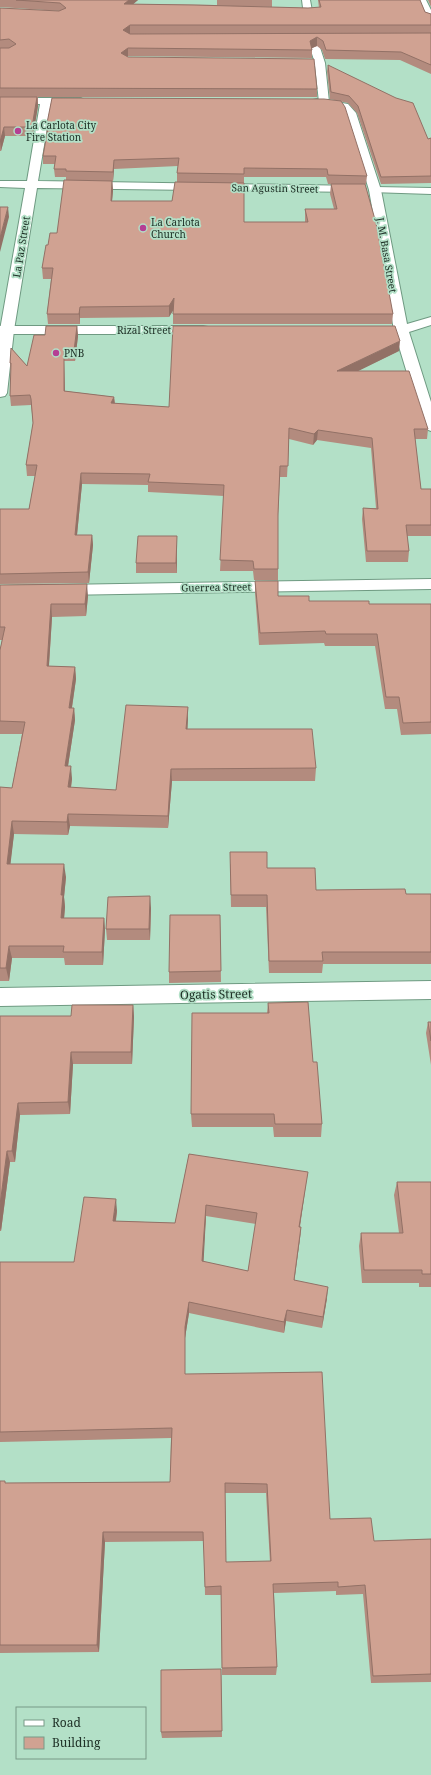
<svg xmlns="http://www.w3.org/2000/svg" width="431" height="1775" viewBox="0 0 431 1775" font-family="'Noto Serif',serif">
<rect width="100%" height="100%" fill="#b3e0c7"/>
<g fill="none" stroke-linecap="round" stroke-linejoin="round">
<defs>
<path id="minor" d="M302,0H310L317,38L325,63L329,102L324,105L319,102L315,66H285L280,63L285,60H314L307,38Z
M418,0H426L431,10V22L426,19Z
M375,187L431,188V194L371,192L369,190Z
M0,326H203L208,327L210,330L208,333L203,334H0Z
M431,579V589L0,596V586Z
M431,981V999L0,1006V988Z"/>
<path id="tertiary" d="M0,98H81L86,101L81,104H51L38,181L360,186L366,189L360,192L37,188L14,330L7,393L5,396L0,397V330L25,188L0,187V181H27L40,104H0Z
M317,99L348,104L356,113L381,190L407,324L431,317V325L409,332L431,402V431L426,429L423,426L394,330L369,190L346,114L341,109L313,104L312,102L313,100Z"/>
</defs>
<!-- minor casing -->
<use href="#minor" stroke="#6f9a82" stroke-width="2"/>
<!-- tertiary casing -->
<use href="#tertiary" stroke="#6f9a82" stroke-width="2"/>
<!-- minor -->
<use href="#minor" fill="#fff" fill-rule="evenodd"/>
<!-- tertiary -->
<use href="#tertiary" fill="#fff" fill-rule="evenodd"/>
</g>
<!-- wall -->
<path fill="#b38b7e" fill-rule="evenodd" d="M0,0H138L133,4L217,5V0H272V7L247,6L308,8H319L318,0H420L425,12L431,14V33L130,34H129L431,33V74L400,60L325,59L322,50L317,46L312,48V58L128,56L127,57L317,89V97H38V106L33,136H5L1,151H0V48H10H0V8L59,11H60L0,7Z
M428,0H431V7Z
M328,65L428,139L431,138V183L381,184L357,113L348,103L330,99L327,71Z
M52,98L367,176L366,184H365L393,314L392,324H173V310L169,317L80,318V324H48L47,314L51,279H43L42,268L48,245L57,233L66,180V177H55L54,169L55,164H43V156L47,134L46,128ZM178,166L177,173V182L172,201H112L113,191L112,181H113L114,169ZM244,177H326L328,184H331L330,194L334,209H305V222H244Z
M77,326L78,336L75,361H64L65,391L114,397L115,403L169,407L399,351L357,371L428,429L427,439H415L421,489H431V536H407L409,551L408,562H366L362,519L363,508H376L371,448L317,440L313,445L289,439L287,477H280L278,517V580H254L253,571H220L224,496L148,492V485L82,484L77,535H92L93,545L89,583L0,584V509H29L35,476H27L26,465L33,423L31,405L11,406L10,396L11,373L10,363L11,348L27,366L45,335Z
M177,545V573H136V563Z
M255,581L278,596L309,601L369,604H431V734L401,735L397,709H385L375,646H325L324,643L259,645L255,593Z
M0,585L88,596L86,616L52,617L49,666L75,667L76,679L72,708H74L75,720L68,766L72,779L71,788L116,790L188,707L187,729L316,768L315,781H172L168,828L70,826L68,835L14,834L10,864L66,877L64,897L65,907L64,918H104L105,930L103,965H65L64,958H12L9,981H0V787L12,788L22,734H0V650L2,640H0Z
M230,864L267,868L316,890L406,894H431V964H323L322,973H269L266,907H231Z
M151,908L150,940H107L106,929Z
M220,915L221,982L169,983V972Z
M268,1003L313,1062L322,1124L321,1137H274L273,1127H192L191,1114L267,1013Z
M133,1005L134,1017L132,1064H73L70,1114L20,1115L15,1162H10L1,1231H0V1016H71Z
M428,1022H431V1065L426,1033Z
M189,1154L306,1184L300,1227H301L300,1238L294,1280L327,1298L322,1328L286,1321L284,1333L189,1313L185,1338V1374L330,1519L374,1541L431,1539V1682L371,1683L363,1594L336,1595V1591L274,1593L277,1667L276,1675H222L221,1595H205L204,1541L105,1542L99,1652L0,1653V1481L6,1483L170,1482L171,1438L0,1442V1262H74L117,1211L116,1221L175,1223ZM206,1216L256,1224L248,1271L203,1262ZM225,1493H266L270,1562H226Z
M397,1182H431V1287H419V1283H362L359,1246L361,1233H399L394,1195Z
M221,1669L222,1737L162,1738L161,1732Z"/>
<!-- shaded-wall -->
<path fill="#927166" d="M129,0H138L124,12V4Z
M130,25V34L124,39L123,30Z
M317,37V46L310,49V41Z
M128,48V56L122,62L121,53Z
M37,97L38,106L33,136L32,127Z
M4,127L5,136L1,151L0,141Z
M114,160V169L113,181V172Z
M112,181L113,191L111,211V201Z
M8,207L9,217L0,252V238Z
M174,298V309L169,317V306Z
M80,307V324L79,314Z
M77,326L78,336L75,361L74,351Z
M400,341L399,351L336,382L337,371Z
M64,351V361L65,401L64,391Z
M114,397L115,407L111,403Z
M318,430L317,440L313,445L314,434Z
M81,473L82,484L76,545L75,535Z
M92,535L93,545L89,583L88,572Z
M177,536V573L176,563Z
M87,584L88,596L86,616L85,604Z
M51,604L52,617L48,679L47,666Z
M75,667L76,679L70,720L69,708Z
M188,707V719L187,742L186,729Z
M74,708L75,720L66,779L65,766Z
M71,766L72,779L69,800L68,787Z
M171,769L172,781L168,828V816Z
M68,814L70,826L68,835L67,822Z
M12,821L14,834L9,877L7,864Z
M64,864L66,877L64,897L65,907L63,931L61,918V895Z
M150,896L151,908L150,940L149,929Z
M104,918L105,930L103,965L102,952Z
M9,946L12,958L9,981L6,968Z
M133,1005L134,1017L132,1064L131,1052Z
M71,1052L73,1064L70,1114L68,1102Z
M18,1103L20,1115L15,1162L12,1151Z
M7,1151L10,1162L1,1231L0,1228V1205Z
M308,1172L306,1184L298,1238L299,1227Z
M116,1199L117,1211L114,1232L113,1221Z
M206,1205V1216L203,1273L202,1261Z
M301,1227L300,1238L293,1291L294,1280Z
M328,1287L327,1298L322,1328L323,1317Z
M189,1302V1313L185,1338V1385V1327Z
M287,1310L286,1321L284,1333V1322Z
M103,1532L105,1542L99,1652L97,1645Z"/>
<!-- building -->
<path fill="#d0a292" stroke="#927166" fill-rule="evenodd" d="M16,0H129L124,4L194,5L308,8L321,7L319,0H420L425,12L431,14V25H130L123,30L130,34L431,33V65L401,52L326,50L323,41L317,37L310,41L312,50L128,48L121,53L128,57L314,59L317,89L0,88V48H9L16,44L9,39L0,40V8L59,11L66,8L60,3Z
M328,65L396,98L413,103L428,139L431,138V176L381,177L358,106L349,96L331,92Z
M0,97H37L32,127H4L0,142Z
M52,98L324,99L341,101L345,107L367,176L328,175L327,169L244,168V174L177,173L179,158L114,160L113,172L66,171V169H54L56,156H43L48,128H46Z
M64,180L112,181L111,201H172L175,182L244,183V222H308L305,209H337L331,184H365L376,223L393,314H173L174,298L169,306L80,307L79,314H47L53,268H42L46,245H48L50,233H57Z
M0,207H8L0,238Z
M46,326H77L74,351H64V391L114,397L111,403L169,407L173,326H395L400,341L337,371H409L428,429H414L421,489H431V525H406L409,551H367L363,508L378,509L372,438L318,430L314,434L289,428L288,466H280L278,514V569H254L253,561L220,560L224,485L148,482L150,474L81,473L75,535H92L88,572L0,574V509H29L37,465H26L33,423L31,399L30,395L10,396L11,363H10L11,348L27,366L34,335H45Z
M138,536H177L176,563H136Z
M255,581H278V596H309V601H369V604H431V722L403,723L399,697H386L377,634H326L325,631L260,633Z
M87,584L85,604H51L47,666L75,667L69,708H74L65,766H71L68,787L116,790L126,705L188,707L186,729H312L316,768L171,769L168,816L68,814L67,822L12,821L7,864H64L61,895H63L61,918H104L102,952H63L64,946H9L6,968H0V787L12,788L25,722L0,721V650L5,627H0V585Z
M230,852H267V868H315L316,890L405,889L406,894H431V952H322L323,961H269L267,895H231Z
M150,896L149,929H106L108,897Z
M170,915H220L221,971L169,972Z
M308,1002L313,1062H317L322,1124H275L274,1114H191L192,1013H269L268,1003Z
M72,1005H133L131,1052H71L68,1102L18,1103L12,1151H7L0,1205V1016H71Z
M428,1022H431V1041Z
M189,1154L308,1172L299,1227H301L294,1280L328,1287L323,1317L287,1310L284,1322L189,1302L185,1327V1374L322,1372L330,1519L371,1518L374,1541L431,1539V1674L373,1676L365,1585L338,1587V1582L273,1584L277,1667L222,1668L221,1586L205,1587L203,1532H103L97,1645H0V1481H5V1483L170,1482L172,1428L0,1432V1262H74L84,1197L116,1199L113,1221L175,1223ZM206,1205L257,1213L248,1271L202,1261ZM225,1483L267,1484L271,1561L226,1562Z
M397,1182H431V1274H422V1270H364L361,1233H403Z
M221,1669L222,1731L161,1732V1670Z"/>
<!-- markers -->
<g fill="#b53e94" stroke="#b3e0c7" stroke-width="1.5">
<circle cx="18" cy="131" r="4"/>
<circle cx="143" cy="228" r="4"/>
<circle cx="56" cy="353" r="4"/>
</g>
<g text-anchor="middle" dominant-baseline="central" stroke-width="3.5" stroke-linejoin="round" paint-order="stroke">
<!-- far-poi labels -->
<g font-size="10" fill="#203228" stroke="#b3e0c7" text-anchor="start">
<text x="26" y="125">La Carlota City<tspan x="26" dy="12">Fire Station</tspan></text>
<text x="151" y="222">La Carlota<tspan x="151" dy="12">Church</tspan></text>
<text x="64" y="353">PNB</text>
</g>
<!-- far-street labels -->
<g font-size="10" fill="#203228" stroke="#b3e0c7">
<text transform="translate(275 188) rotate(1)">San Agustin Street</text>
<text transform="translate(21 247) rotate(-81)">La Paz Street</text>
<text transform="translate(387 255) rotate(80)">J. M. Basa Street</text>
<text x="144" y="330">Rizal Street</text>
<text transform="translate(216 587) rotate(-1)">Guerrea Street</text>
</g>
<!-- street labels -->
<g font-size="12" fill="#203228" stroke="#b3e0c7">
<text transform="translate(216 994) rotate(-1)">Ogatis Street</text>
</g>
</g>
<!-- legend -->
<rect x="16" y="1707" width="130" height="52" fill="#b3e0c7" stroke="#789a87"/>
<rect x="24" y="1720" width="20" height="6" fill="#ffffff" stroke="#789a87"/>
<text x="52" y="1727" font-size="12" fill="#203228">Road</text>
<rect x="24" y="1737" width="20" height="12" fill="#d0a292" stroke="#789a87"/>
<text x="52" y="1747" font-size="12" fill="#203228">Building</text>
</svg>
